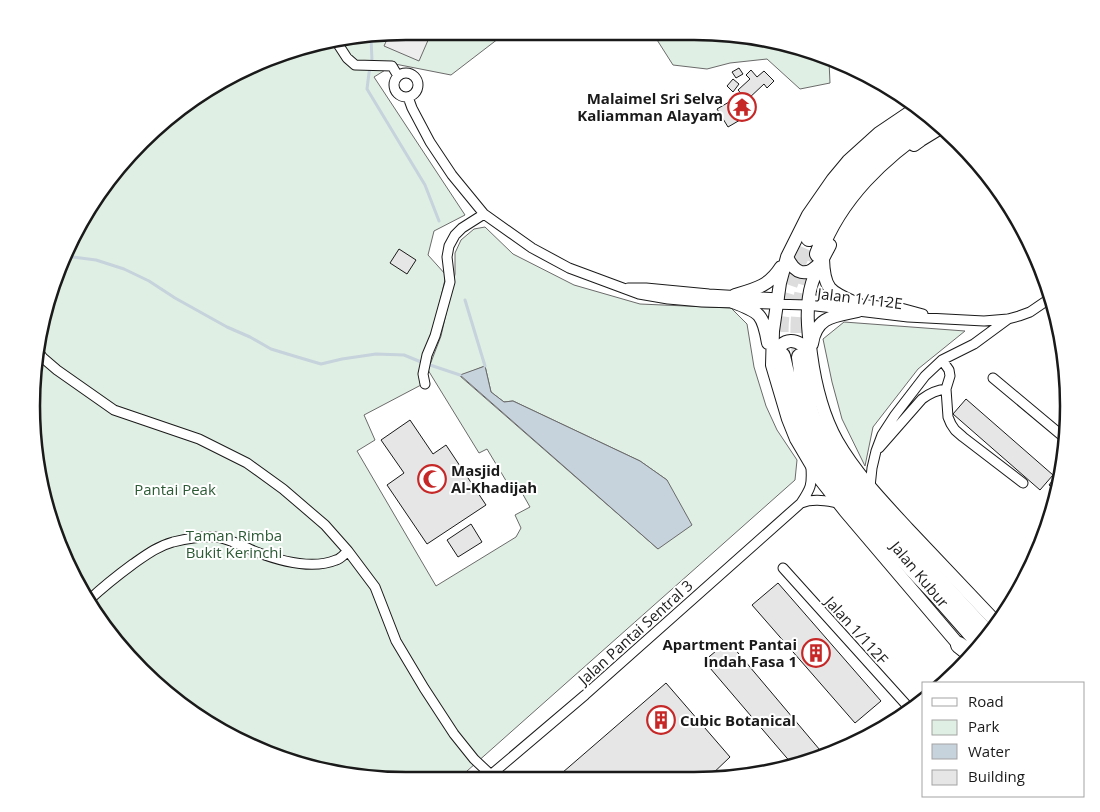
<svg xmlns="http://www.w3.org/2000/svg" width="1100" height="812" viewBox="0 0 1100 812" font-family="'Open Sans',sans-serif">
<rect width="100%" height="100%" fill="#fff"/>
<!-- green -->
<path fill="#e0efe3" stroke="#6a6a6a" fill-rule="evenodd" d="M406,31L507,32L451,75L395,64L374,77L465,215L434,231L428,255L446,275L421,385L364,415L375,440L357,451L436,586L516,537L521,528L515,515L530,507L521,491L514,494L487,449L479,453L428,370L441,336L455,274V253L461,240L474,229L485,227L513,254L574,285L640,304L731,308L747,324L754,367L766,406L777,430L797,460L795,480L458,779L381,780L309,768L240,742L159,688L109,634L60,549L34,455V357L70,241L124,159L198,94L309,44ZM485,366L491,392L504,402L513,401L640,461L667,480L658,549L460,376Z
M652,32H718L791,44L829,61L830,83L800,89L767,59L730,63L707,69L673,65Z
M844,322L965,331L918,369L873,427L865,466L842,419L832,382L823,339Z"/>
<!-- parking -->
<path fill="#ededed" stroke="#6a6a6a" d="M407,31H413L429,38L419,61L384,46L390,33H391L404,38Z"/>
<!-- water -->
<path fill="#c6d2dc" stroke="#6a6a6a" d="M485,366L491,392L504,402L513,401L640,461L667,480L692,525L658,549L460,375Z"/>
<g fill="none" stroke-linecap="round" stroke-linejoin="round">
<!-- stream -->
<path stroke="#c6d2dc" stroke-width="3" d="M368,36L371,39L372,60L369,73L367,89L425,185L439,221
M65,256L96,260L124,269L149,281L175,298L227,327L250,337L271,349L294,356L321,364L342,359L376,354L404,355L421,362
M465,300L485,366
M430,365L460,375"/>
</g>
<!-- building -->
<path fill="#e6e6e6" stroke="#1a1a1a" d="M739,68L743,74L736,78L732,72Z
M751,70L757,77L764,71L774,81L767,88L764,84L747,100L738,90L750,79L746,75Z
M733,79L739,84L733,92L727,86Z
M729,102L740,120L728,127L717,109Z
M399,249L416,260L407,274L390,263Z
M966,399L1053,475L1040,490L953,414Z
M410,420L433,454L446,445L486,505L427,544L387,485L404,473L381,440Z
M1061,469L1062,470L1057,491L1049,485Z
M471,524L482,542L458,557L447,540Z
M778,583L881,701L855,723L752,605Z
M728,641L825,756L792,764L704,661Z
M666,683L730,757L708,778L555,779Z"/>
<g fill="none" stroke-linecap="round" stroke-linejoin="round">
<!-- motorway-tunnel -->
<path stroke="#ddd" stroke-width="16" stroke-dasharray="16 8" stroke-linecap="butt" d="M782,356C781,340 779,324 783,308C788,284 799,261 809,238
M800,357C797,333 798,310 804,286C807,277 811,269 815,261"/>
<defs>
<path id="minor" d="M336,41L347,58L355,65L392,66L398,76
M394 85a12 12 0 1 1 24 0a12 12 0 1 1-24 0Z
M408,97L412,108L430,142L452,175L484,214L532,248L569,268L639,294L668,299L702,302L808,305L908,317L984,321L1008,319L1019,316L1030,312L1052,297
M628,288H646L709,294L779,298
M815,300L901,308L923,314
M37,350L43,358L57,370L114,410L199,439L247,463L283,489L325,525L348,551L375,587L396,641L424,688L454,734L474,759L491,775
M942,360L949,370L950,376L946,389L948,417L951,424L955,430L963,437L1023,483
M993,378L1066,439
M425,384L423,374L427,355L435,336L450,282L447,257L449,246L455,235L462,228L484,214
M879,448L922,399C930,393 936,390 946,389
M870,487L872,468L876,451L882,435L895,415L925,376L942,360L974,344L1008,319
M801,503C814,498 826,501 839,503
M783,568L911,710
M89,600C103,587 118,575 133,564C146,555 158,546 173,542C186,539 202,536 215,537C229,538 242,546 254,551C277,560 312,570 336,560C341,559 344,554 348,551
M486,779L585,695L801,503C811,488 812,485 811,468"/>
<path id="secondary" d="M916,108L879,133L848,161L833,179L808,215L787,257L780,283L773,331L772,365L788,419L796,439L819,478L845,511L964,651
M914,145L921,140L939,129
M830,245C824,257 816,270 812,283C805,306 808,331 811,354C815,384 822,414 837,441C856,474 883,502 908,529C938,561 968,592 997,623
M787,257C795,274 806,278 820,263
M823,259C824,291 831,292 858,304
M735,295C756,289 769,286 781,267
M733,302C760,312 763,314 768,343
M812,344C816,316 835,316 858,311
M774,358C782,335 798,337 811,354"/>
<path id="motorway" d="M809,238C817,224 825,208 835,195C858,162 889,135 923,114
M818,254C839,197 883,156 932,123
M782,356L789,386L801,423L813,446L828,473L861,514L937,595L981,645
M800,357C803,378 805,400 813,420C829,459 859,491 886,522C920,560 954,598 989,635
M959,645L973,656"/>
</defs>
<!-- minor casing -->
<use href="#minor" stroke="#1a1a1a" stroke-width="11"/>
<!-- secondary casing -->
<use href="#secondary" stroke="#1a1a1a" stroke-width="14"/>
<!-- motorway casing -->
<use href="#motorway" stroke="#1a1a1a" stroke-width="18"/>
<!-- minor -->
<use href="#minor" stroke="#fff" stroke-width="9"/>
<!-- secondary -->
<use href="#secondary" stroke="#fff" stroke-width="12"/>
<!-- motorway -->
<use href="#motorway" stroke="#fff" stroke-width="16"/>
</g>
<!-- icons -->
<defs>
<symbol id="temple-ring" viewBox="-11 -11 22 22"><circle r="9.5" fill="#fff" stroke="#c62828" stroke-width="1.5"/><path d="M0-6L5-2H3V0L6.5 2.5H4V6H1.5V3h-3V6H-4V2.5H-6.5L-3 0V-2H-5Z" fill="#c62828"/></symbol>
<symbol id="mosque-ring" viewBox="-11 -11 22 22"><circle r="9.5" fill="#fff" stroke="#c62828" stroke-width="1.5"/><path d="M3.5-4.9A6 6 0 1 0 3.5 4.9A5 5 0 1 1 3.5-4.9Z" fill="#c62828"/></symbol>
<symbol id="building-ring" viewBox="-11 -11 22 22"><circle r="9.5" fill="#fff" stroke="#c62828" stroke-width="1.5"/><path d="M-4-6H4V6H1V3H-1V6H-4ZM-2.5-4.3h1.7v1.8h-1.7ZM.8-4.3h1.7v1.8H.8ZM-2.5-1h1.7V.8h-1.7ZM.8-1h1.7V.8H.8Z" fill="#c62828"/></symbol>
</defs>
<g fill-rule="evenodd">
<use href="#temple-ring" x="726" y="91" width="32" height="32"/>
<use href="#mosque-ring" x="416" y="463" width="32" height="32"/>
<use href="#building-ring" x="800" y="637" width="32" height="32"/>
<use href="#building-ring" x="645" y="704" width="32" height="32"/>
</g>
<g text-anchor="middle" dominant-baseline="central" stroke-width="4" stroke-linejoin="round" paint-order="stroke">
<!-- poi labels -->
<g font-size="15" font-weight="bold" fill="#1a1a1a" stroke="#fff" text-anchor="end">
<text x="723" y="98">Malaimel Sri Selva<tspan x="723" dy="17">Kaliamman Alayam</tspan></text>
<text x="451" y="470" text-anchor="start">Masjid<tspan x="451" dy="17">Al-Khadijah</tspan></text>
<text x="797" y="644">Apartment Pantai<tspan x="797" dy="17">Indah Fasa 1</tspan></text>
<text x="680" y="720" text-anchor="start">Cubic Botanical</text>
</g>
<!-- street labels -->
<g font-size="15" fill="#1a1a1a" stroke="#fff">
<text transform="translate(860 298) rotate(7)">Jalan 1/112E</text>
<text transform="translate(920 574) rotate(50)">Jalan Kubur</text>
<text transform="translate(857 630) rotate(48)">Jalan 1/112F</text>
<text transform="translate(635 632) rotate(-42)">Jalan Pantai Sentral 3</text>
</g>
<!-- park labels -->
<g font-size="15" fill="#2b5a34" stroke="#fff">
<text x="175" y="489">Pantai Peak</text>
<text x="234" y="535">Taman Rimba<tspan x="234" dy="17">Bukit Kerinchi</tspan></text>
</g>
</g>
<!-- crop -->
<path d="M0 0H1100V812H0ZM406 40H694A366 366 0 0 1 1060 406V406A366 366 0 0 1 694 772H406A366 366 0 0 1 40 406V406A366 366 0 0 1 406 40Z" fill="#fff" fill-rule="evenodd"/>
<path fill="none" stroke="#1a1a1a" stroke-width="2.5" d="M406 40H694A366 366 0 0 1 1060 406V406A366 366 0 0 1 694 772H406A366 366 0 0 1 40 406V406A366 366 0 0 1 406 40Z"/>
<!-- legend -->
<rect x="922" y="682" width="162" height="115" fill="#ffffff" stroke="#a3a3a3"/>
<rect x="932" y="698" width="25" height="8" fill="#ffffff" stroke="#a3a3a3"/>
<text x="968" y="707" font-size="15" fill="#1a1a1a">Road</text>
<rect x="932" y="720" width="25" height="15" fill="#e0efe3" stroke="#a3a3a3"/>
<text x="968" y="732" font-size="15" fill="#1a1a1a">Park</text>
<rect x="932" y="744" width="25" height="15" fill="#c6d2dc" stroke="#a3a3a3"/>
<text x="968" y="757" font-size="15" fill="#1a1a1a">Water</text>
<rect x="932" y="770" width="25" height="15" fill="#e6e6e6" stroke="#a3a3a3"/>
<text x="968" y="782" font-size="15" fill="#1a1a1a">Building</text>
</svg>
